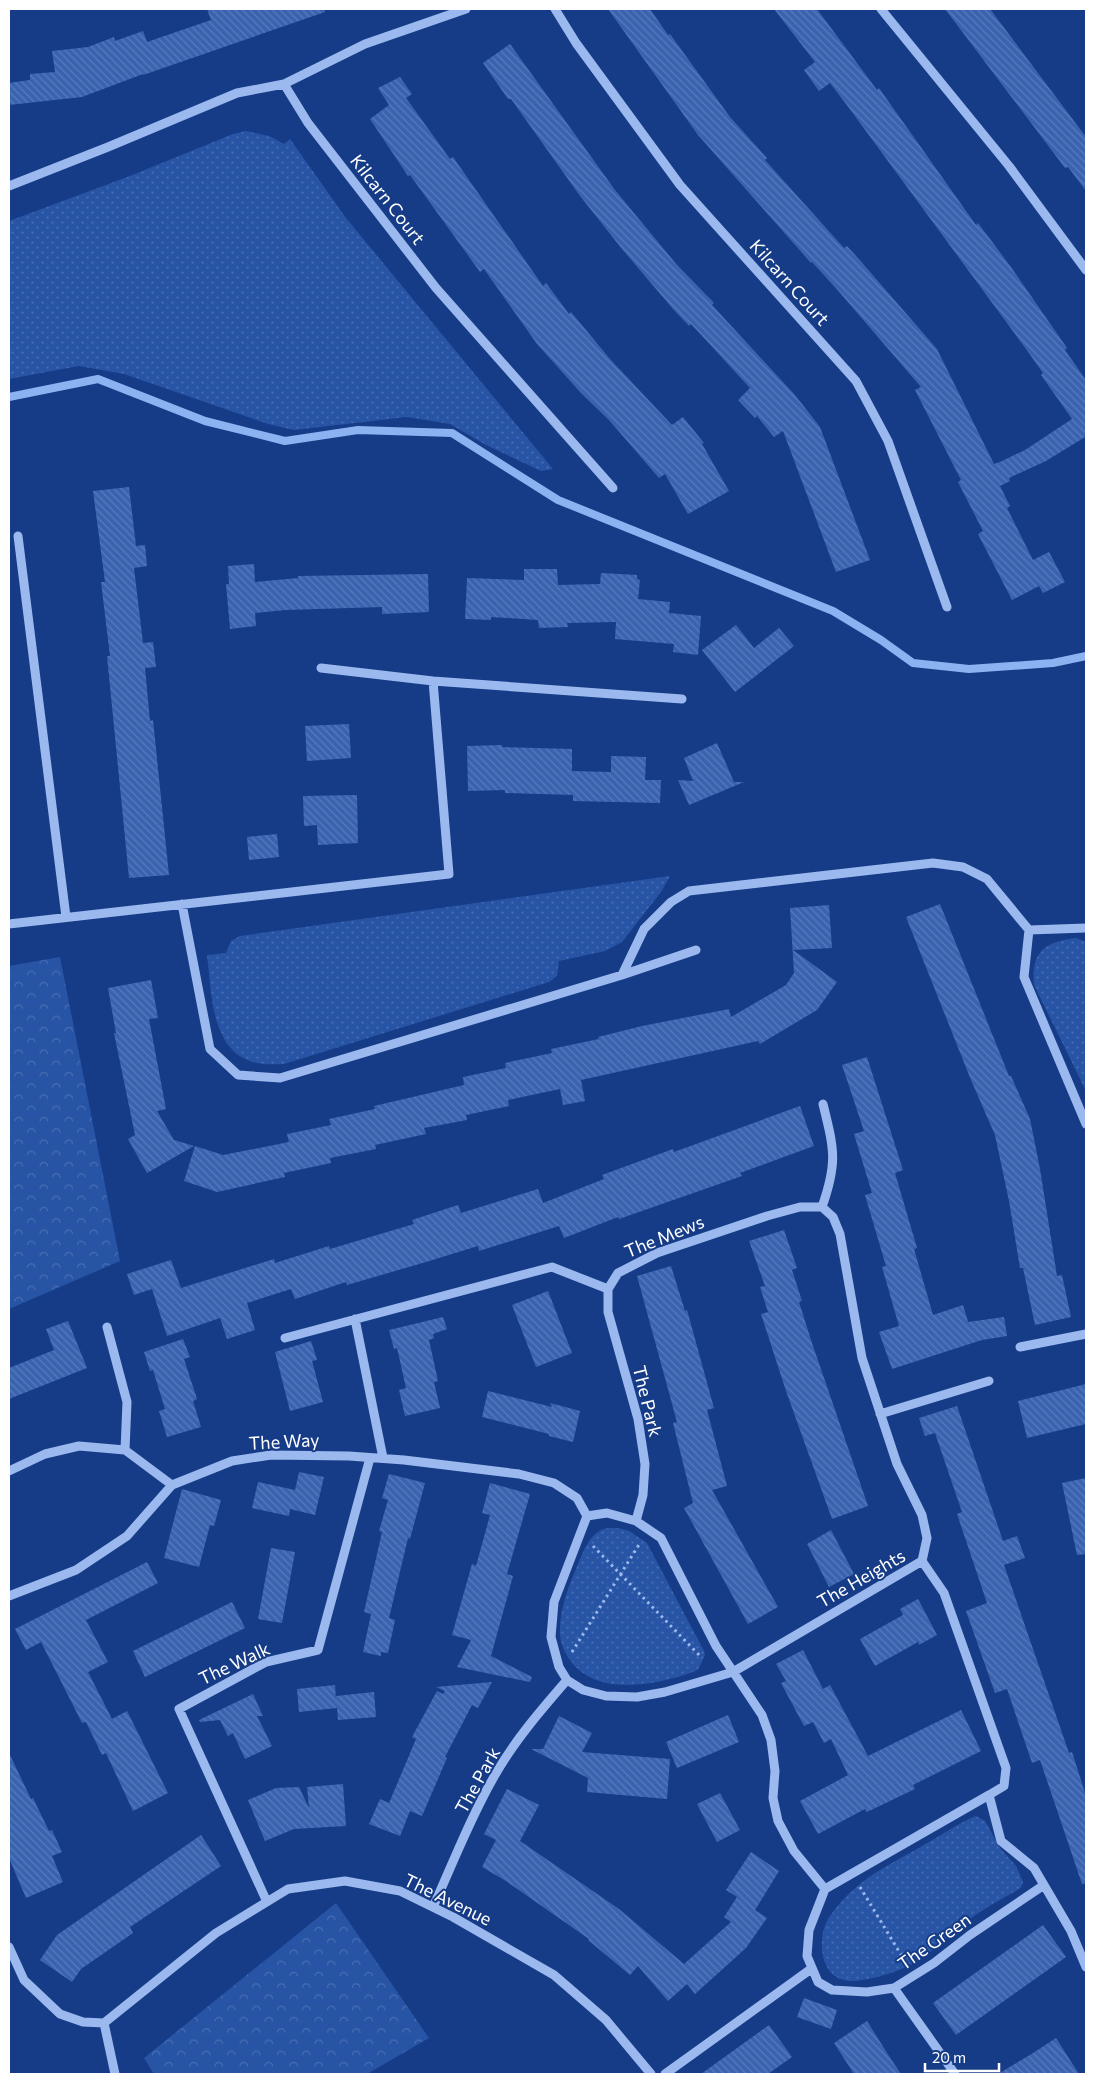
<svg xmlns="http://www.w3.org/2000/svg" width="1095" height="2083" viewBox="0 0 1095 2083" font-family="Commissioner,sans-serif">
<defs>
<pattern id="grass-dots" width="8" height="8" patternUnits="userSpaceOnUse" patternTransform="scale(1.25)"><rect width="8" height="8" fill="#2854a5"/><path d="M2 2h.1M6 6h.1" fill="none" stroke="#486eb2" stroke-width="1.8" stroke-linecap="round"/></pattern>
<pattern id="forest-crowns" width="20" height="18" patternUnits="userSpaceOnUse" patternTransform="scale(1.25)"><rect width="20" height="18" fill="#2854a5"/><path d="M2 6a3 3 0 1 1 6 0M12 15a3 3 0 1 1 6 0" fill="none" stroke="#486eb2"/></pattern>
<pattern id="building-back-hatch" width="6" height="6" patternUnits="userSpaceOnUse" patternTransform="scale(1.25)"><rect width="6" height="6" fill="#3a63af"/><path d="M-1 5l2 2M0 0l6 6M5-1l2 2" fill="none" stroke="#587abb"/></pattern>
</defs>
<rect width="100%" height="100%" fill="#163c87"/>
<!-- grass -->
<path fill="url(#grass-dots)" d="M246,131L269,136L284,144L290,139L346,218L553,469L541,471L486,445L450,424L407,417L294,430L268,424L124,374L79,366L9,379V221L130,176L233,134Z
M670,876L661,892L622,942L605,951L559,961L557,976L549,982L284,1064C275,1064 265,1065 257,1063C210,1053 212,993 207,955L226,953L231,941L240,936Z
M1076,938L1086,942V1091L1034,985C1031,952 1044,942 1076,938Z
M607,1528H618L629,1531L647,1543L704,1651L705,1655L698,1670C662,1684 597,1699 570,1660C565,1653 561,1645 560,1635C559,1612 567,1590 576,1569C583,1553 589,1532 607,1528Z
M976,1816L985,1821L1000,1848L1016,1866L1023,1882L1021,1888C1001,1899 981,1910 963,1924C943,1940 924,1961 899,1970C886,1975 857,1984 844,1980C818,1974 817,1934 830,1916C859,1876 889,1866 929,1842C944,1834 960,1822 976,1816Z"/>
<!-- forest -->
<path fill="url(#forest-crowns)" d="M60,957L120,1261L9,1309V966Z
M336,1903L429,2038L367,2074H154L144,2058Z"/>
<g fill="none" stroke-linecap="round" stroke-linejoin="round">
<!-- stream -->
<path stroke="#8db2f1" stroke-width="8" d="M9,397L98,379L205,421L285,441L358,430L452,433L558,500L833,611L881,640L913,663L969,669L1053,663L1086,656"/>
</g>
<!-- building -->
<path fill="url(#building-back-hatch)" d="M207,9H324L325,12L143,75V74L82,97L9,105V83L30,80V74L55,72L52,51L88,47L114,37L115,41L143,31L147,42L211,20Z
M608,9H650L668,35L670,34L730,117L767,158L765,160L844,248L847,246L864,265L937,349L994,464L1000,462L1025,450L1072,419L1041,375L1043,373L1026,349L846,104L830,83L819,91L804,70L815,62L774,9H817L877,90L879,88L976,225L978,223L1011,267L1067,348L1065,350L1086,380V439L1085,437L1046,461L1009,478L1010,481L1000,486L1010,506L1007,508L1033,560L1049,552L1065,582L1043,593L1039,586L1012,600L978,534L983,531L958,482L961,480L915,390L921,387L834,286L812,262L811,263L698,135Z
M945,9H990L1086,137V191L1068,167L1065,168Z
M510,44L615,190L677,265L714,303L712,305L795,395L820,427L870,560L836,572L783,431L774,437L757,416L755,418L738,400L750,388L691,324L689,326L673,309L622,249L580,196L511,99H508L483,63Z
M400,77L412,94L406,98L450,159L453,157L543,286L546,283L569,314L571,312L610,359L672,425L683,417L704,443L702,444L729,491L688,514L665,474L659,478L609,420L581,393L537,344L484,269L480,272L410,175L408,176L370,119L389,105L378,88Z
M129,487L136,546L145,545L147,566L134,568L143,643L153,642L156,667L145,668L150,721L153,720L169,875L129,878L107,656H110L101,582H105L93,491Z
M254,564L255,582L298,578V576L428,574L429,612L382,614V607L285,610L255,613L256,626L230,629L226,584H229L228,566Z
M524,569H557L558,585L600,584L601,573L637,575V579L640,580L638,599L670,602L669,613L701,616L698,655L673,652L674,644L615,639L616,622L567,623L568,627L539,628L538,620L491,617V620L465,619L467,578L524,580Z
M736,625L754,648L779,628L794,646L735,692L702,650Z
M349,724L351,758L307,761L305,726Z
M717,743L734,782H744L689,805L678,780L693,781L684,758Z
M502,745V747L572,749V771L611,772V756L646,757L645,780H661L660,803L573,801V795L505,793V790L468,791L467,746Z
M357,795L358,843L318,845L317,825L304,826L303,796Z
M277,834L279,857L249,860L247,837Z
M940,904L1009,1076H1011L1030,1119L1040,1169L1057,1276L1062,1275L1071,1317L1035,1325L1023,1268H1020L1009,1201L995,1135L971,1080L906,917Z
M829,905L832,948L793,950L837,982L817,1010L760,1044L758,1041L581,1080L585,1101L563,1105L560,1089L508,1100L509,1106L466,1115L467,1120L424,1128L426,1134L375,1145L376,1149L330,1158L331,1163L284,1173L285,1177L217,1192L184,1181L195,1146L223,1155L289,1142L287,1134L331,1125L329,1119L375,1109L374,1106L464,1085L463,1077L506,1068L505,1063L552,1053L551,1049L599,1039L598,1037L642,1026L729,1009L731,1017L786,985L794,973L790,908Z
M151,980L158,1018L149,1019L166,1109L157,1111L174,1140L194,1146L147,1173L128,1139L135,1135L114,1033H116L108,988Z
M867,1057L903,1170L895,1173L917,1248L914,1249L933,1315L963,1305L968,1322L1004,1317L1007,1336L982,1340L892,1369L879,1332L899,1326L882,1267L886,1266L865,1195L872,1193L854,1134L864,1131L842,1065Z
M800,1106L814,1146L740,1173L742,1176L619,1219L618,1217L564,1238L559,1226L479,1251L478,1246L426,1262L347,1285L346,1282L295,1299L291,1289L247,1303L255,1330L227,1339L220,1318L167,1336L152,1289L134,1295L127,1274L171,1260L181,1288L274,1259L275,1263L329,1246L330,1249L414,1224L412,1220L458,1205L461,1213L538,1189L543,1203L604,1179L602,1175L673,1149L674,1152Z
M784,1230L797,1268L792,1270L802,1301L799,1302L811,1340L868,1506L832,1519L786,1391L761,1314L768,1312L760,1287L765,1286L749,1241Z
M671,1266L685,1311L687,1310L714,1408L707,1410L727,1486L712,1490L778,1607L748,1624L684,1508L693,1503L673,1423L677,1422L637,1276Z
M548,1291L572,1353L536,1367L512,1305Z
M443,1317L447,1329L433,1334L434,1338L429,1340L438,1381L434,1382L440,1408L405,1416L399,1390L406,1388L397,1348L394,1349L389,1330Z
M68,1321L87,1368L9,1399V1368L54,1350L46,1329Z
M183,1339L190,1357L184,1359L197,1399L193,1401L201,1427L167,1437L159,1411L165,1409L153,1370L150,1371L144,1352Z
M311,1341L317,1360L312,1361L323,1402L290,1411L275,1352Z
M1086,1384V1424L1027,1438L1018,1401Z
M488,1391L552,1407L550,1403L580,1411L573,1442L549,1436V1434L482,1417Z
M957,1406L1003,1541L1017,1536L1025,1558L1004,1565L1069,1753L1072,1752L1086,1796V1884H1082L1040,1760L1032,1763L1007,1689L995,1693L966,1611L987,1603L957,1514L962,1512L935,1433L925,1436L919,1418Z
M299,1472L324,1477L315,1515L290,1509L289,1516L252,1508L258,1482L295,1490Z
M389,1474L425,1483L410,1539L408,1538L389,1618L395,1620L388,1653L381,1652V1656L363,1652L371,1614L364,1612L382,1532L379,1531L388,1500L382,1498Z
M1086,1478V1554L1077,1555L1062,1483Z
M490,1483L530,1494L507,1574L513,1576L491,1656L532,1677L530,1682L457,1667L471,1640L452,1635L472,1564L476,1566L490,1515L482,1513Z
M182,1489L221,1500L214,1526L210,1525L199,1567L164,1558Z
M831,1530L854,1574L829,1587L807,1544Z
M271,1548L295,1552L282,1623L258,1619Z
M147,1562L158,1583L86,1620L108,1662L88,1672L112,1719L127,1711L168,1793L133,1811L106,1753L102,1755L86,1722L82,1723L41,1642L26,1650L15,1629Z
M918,1599L937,1635L919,1645L918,1642L875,1666L860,1639L903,1615L900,1609Z
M232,1602L245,1628L145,1677L133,1651Z
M803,1650L823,1689L830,1685L868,1756L961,1710L981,1751L913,1785L915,1789L867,1812L865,1809L818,1834L800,1801L848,1775L831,1739L824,1743L813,1722L804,1726L781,1683L786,1681L776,1664Z
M492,1682L478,1708L472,1705L445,1757L447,1758L422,1816L410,1811L400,1836L369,1824L380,1799L389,1803L416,1739L412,1737L437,1691L443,1694L445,1691L436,1687Z
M335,1685L336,1700V1696L374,1692L376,1717L338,1720L337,1708L299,1712L297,1689Z
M253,1694L263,1716H257L272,1746L245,1759L233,1733L228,1736L220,1720L200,1722L199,1720Z
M728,1715L739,1742L677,1768L666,1742Z
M559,1716L592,1733L582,1752L670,1759L667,1799L587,1792L588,1778L531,1749H543Z
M9,1753L31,1799L33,1798L49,1831L52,1830L62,1852L52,1856L63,1882L26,1898L9,1858Z
M343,1784L346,1826L294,1829L265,1841L248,1800L276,1788L299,1787L309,1808L307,1787Z
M507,1789L539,1805L520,1841L619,1909L684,1964L731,1922L724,1917L737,1897L726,1890L751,1852L779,1871L755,1910L767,1918L746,1948L695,1994L687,1984L668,2001L638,1966L630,1975L588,1940L589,1939L506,1881L482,1867L496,1840L484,1834Z
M720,1793L740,1830L717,1842L697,1804Z
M201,1835L221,1866L130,1927L133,1933L81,1969L72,1982L40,1960L57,1935Z
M1043,1925L1066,1957L956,2035L933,2003Z
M804,1998L837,2010L831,2029L797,2017Z
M867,2021L889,2056L901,2074H854L834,2043Z
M769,2025L792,2057L768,2074H701Z
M1056,2038L1079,2074H998L1033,2053Z"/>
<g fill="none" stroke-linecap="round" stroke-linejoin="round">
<!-- path -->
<path stroke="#9bb9ee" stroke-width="3" stroke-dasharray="2.5 4" stroke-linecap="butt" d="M593,1546L702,1658
M572,1652L640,1543
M860,1887L906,1963"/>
<!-- minor -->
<path stroke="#9bb9ee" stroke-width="9" d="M555,9L576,43L680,185L856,381L888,441L947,607
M881,9L1009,166L1086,270
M284,84L308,123L436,288L613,488
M9,186L108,147L237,93L284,84L365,44L466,9
M18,536L66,917
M321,668L433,681L682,699
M182,904L210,1049L238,1075L280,1078L622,975L696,950
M9,924L449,874L433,681
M1029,930L1086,928
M622,975L644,929L671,902L689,891L933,863L963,867L987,879L1029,930L1024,977L1086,1124
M822,1207C838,1162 834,1149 823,1104
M608,1289V1312L638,1419L645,1464L643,1495L636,1521L661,1538L716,1646L762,1715L771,1740L775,1771L773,1798L778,1821L794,1851L825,1889
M608,1289L618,1273L657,1253L767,1216L800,1207H822
M355,1319L383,1458
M107,1327L127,1402L125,1450
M285,1338L552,1267L608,1289
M1020,1347L1086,1334
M880,1414L989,1381
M9,1471L45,1454L79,1446L125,1450L172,1485
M587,1516L554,1602L551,1637L559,1667L567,1680L583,1690L606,1696L637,1697L665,1692L733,1672L922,1561L927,1538L922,1515L897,1464L862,1358L840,1234L833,1217L822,1207
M587,1516L607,1513L636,1521
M922,1561L944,1593L1006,1768L1004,1786L989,1795L1001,1841L1034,1868L1071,1931L1086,1967
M9,1596L76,1570L127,1536L172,1485L232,1461L271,1455L349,1456L404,1460L519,1474L554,1483L577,1498L587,1516
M989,1795L825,1889L809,1930L807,1956L818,1982L832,1990L867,1992L894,1988L934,1963L970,1935L1044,1885
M267,1902L179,1709L266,1662L318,1650L370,1458
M433,1907C453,1863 471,1816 495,1775C515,1740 541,1710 567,1680
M9,1947L24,1980L60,2014L83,2022L104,2023
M894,1988L955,2074
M104,2023L216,1933L288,1889L345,1881L400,1891L453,1917L554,1975L606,2020L651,2074
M104,2023L115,2074
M665,2074L811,1969"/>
</g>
<g text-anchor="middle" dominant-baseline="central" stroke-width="4" stroke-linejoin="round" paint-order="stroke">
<!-- street labels -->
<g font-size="18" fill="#fff" stroke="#163c87">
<text transform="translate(388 199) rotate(52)">Kilcarn Court</text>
<text transform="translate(790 282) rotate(48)">Kilcarn Court</text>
<text transform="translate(664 1236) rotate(-22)">The Mews</text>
<text transform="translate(648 1401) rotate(76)">The Park</text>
<text transform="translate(284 1441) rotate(-3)">The Way</text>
<text transform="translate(861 1578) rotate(-30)">The Heights</text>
<text transform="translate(234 1663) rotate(-25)">The Walk</text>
<text transform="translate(477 1780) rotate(-61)">The Park</text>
<text transform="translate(448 1899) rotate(26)">The Avenue</text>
<text transform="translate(934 1941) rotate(-35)">The Green</text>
</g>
</g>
<!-- border -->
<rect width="1095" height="2083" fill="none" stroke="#ffffff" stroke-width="20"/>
<!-- scale -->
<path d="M925 2063v8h74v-8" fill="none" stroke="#ffffff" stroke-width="2.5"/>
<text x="932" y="2063" font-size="15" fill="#ffffff" stroke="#163c87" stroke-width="4" paint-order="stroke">20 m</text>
</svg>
